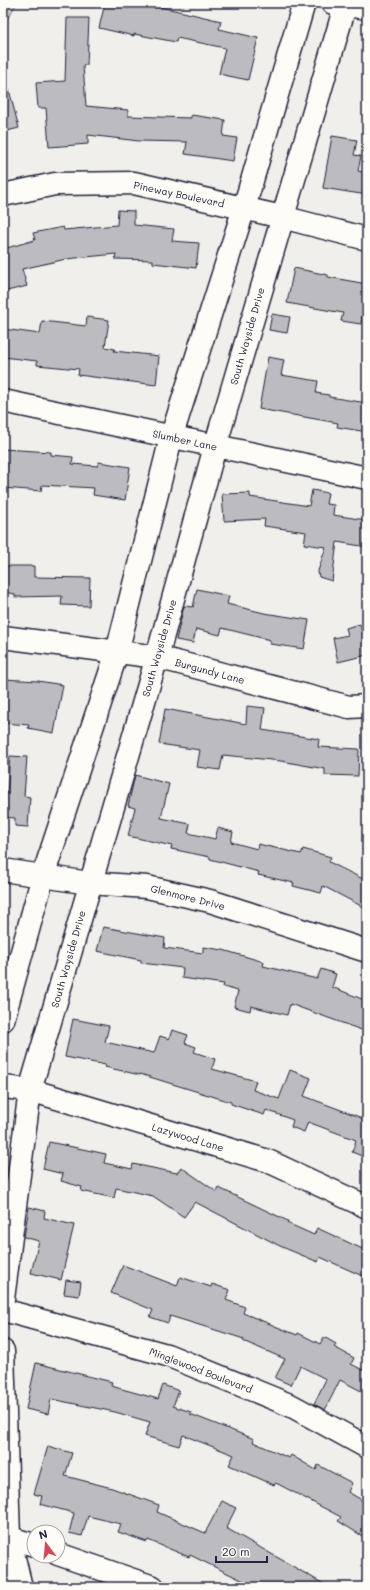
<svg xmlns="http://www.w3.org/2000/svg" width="370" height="1590" viewBox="0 0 370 1590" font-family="Mali,sans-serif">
<defs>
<pattern id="forest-firs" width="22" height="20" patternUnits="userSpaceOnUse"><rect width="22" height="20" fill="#d2d1d1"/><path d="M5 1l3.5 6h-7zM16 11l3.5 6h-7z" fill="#b4b3b4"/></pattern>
</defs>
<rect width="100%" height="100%" fill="#f0efec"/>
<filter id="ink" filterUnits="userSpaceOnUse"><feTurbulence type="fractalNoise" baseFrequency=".025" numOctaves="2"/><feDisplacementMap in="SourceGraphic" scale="8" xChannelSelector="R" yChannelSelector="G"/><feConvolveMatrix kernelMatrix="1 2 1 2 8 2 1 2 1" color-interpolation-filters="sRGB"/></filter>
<g filter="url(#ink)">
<!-- forest -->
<path fill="url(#forest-firs)" stroke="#7a7a86" d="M3,3H17L3,26Z"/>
<!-- building -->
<path fill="#bcbcc0" stroke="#22223b" d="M105,3H142L183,12L221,21L219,29L258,38L248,80L219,74L225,48L177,38L176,42L134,34V36L99,28Z
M67,18H89L87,65H83L86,106L128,110V116L191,118V115L225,120L223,136L237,138L233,161L185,154L187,142L139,141L88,135V144L49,147L46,108H38L36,83L65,81Z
M8,86L19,128L3,132V87Z
M332,136L357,140L354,155L361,156L358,171L367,173V195L323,188Z
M118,210L134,211V225L174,229L172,241L199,243L196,268L153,263V260L115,259L116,254L66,259L22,269L27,286L3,292V249L35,240L33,233L63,227L64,230L117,225Z
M294,268L328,275V277L367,284L361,324L341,321L343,313L287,303Z
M272,314L290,317L287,333L269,330Z
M87,317L109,320L105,347L115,349L114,351L159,356L156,385L78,375L79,369L37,365V361L3,357V329L40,334L42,321L86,326Z
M268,357L284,360L281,375L318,381L316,393L329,395V397L367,403V432L337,427L338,423L259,409Z
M3,449L51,452V455L73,457L72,464L98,466L99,462L130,467L125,500L93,495L94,488L42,485L41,491L3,488Z
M312,490L328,493L326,504L334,505L333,515L366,520L365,525H367V547L337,542L332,581L319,577L318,571L326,547L304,544L306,532L264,526L265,519L224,521L222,494L250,493V497L309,506Z
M3,566H34V577L90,578L89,606L61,605L62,596L15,597V594L3,592Z
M197,589L229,596L227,604L264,613L309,620L304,649L270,644V640L222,628L220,635L196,629L193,643L176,640L184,606L193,607Z
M360,624L362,632L367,631V655L338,662L333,638L348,635L346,628Z
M3,679L38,681L63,685L54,733L28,728L29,725L3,723Z
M247,706L265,708L262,730L319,739L318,747L359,749L358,776L325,775V769L281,761L223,755L220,770L197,767L200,750L159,744L165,709L246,724Z
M10,756L27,757L24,796L30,797L28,827L15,826V818L3,817V794H7Z
M135,775L169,784L161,818L190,824L188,833L215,839L218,828L233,832L231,842L257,849L258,844L301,854L303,849L331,857L329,862L367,881V909L323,886L321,893L293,886L294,883L258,875L259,872L210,859V857L171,849L172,846L128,836L135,808L128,806Z
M103,927L165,938L164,948L203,953V947L223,950L264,962L263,966L317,979L321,969L336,974L332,987L367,1001V1032L290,1004L287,1015L251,1006L250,1011L234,1007L238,991L223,987L224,984L182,978L183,968L141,963V960L97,951Z
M73,1019L109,1026L105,1042L154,1053L160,1036L169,1039L172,1030L188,1035L185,1043L196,1047L194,1052L215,1059L212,1069L256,1081L253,1090L279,1099L290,1070L311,1078L304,1096L357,1116L365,1120L367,1115V1158L352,1152L356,1140L308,1122L304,1132L291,1127L293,1120L266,1110L264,1115L231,1104V1102L140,1074V1075L105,1067L106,1065L65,1057Z
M49,1142L106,1154L104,1163L132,1169L133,1164L177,1173L181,1167L217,1192L219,1188L288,1221L287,1223L314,1235L317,1228L367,1251V1278L320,1257L318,1262L280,1246L195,1202L184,1217L153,1196L116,1188L114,1198L81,1191L82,1187L61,1181L63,1174L43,1169Z
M29,1207L45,1211L44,1218L74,1225L61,1280L31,1273L39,1241L24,1237Z
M123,1265L177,1286L180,1277L211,1287L212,1284L230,1290L226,1300L245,1307L243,1313L297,1335L298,1333L320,1344L324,1337L336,1344L334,1347L354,1358L351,1364L367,1372V1394L340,1380L325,1410L314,1404L326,1379L300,1366L291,1385L275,1378L285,1359L243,1341L244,1339L209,1328L170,1316L168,1323L150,1317L153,1310L111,1293Z
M66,1280L81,1282L79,1296L64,1294Z
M36,1363L112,1382L111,1386L158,1399L163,1385L179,1391L173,1406L191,1412L190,1414L254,1439L253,1442L289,1458L291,1455L316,1470L318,1465L352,1483L348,1492L367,1503V1539L338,1521L341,1517L276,1483L274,1485L229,1465L234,1455L183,1435L179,1446L145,1436L150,1422L115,1412L51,1399L48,1414L26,1409Z
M48,1446L72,1453L65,1476L112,1488L159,1505L157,1512L205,1533L222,1501L236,1508L226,1528L329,1587H256L190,1555L189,1557L148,1540L147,1542L118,1532L121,1524L88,1516L82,1536L69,1533L74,1513L40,1504L42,1496L34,1494Z"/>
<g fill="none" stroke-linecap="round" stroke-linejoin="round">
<defs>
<path id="minor" d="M333,3L367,8
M3,195L55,184L134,183L282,217L367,239
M3,401L367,478
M3,637L157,657L349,707L367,706
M3,870L89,883L147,887L210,901L367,951
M3,1087L30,1090L268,1161L367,1207
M3,1310L167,1355L292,1406L367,1447
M3,1536L34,1545
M58,1554L153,1587"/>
<path id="major" d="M3,1020L43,876L117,652L171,438L244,208L304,3
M3,1299L30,1090L157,657L215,447L346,3
M3,1351L9,1537L21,1587"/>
</defs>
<!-- minor casing -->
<use href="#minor" stroke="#22223b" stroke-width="25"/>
<!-- major casing -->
<use href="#major" stroke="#22223b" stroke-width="25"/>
<!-- minor -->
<use href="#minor" stroke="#fdfcf7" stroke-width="22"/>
<!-- major -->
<use href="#major" stroke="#fdfcf7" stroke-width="22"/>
</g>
</g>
<g text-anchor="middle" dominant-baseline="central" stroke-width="3" stroke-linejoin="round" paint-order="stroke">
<!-- street labels -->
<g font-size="10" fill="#22223b" stroke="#fdfcf7">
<text transform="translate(179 194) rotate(12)">Pineway Boulevard</text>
<text transform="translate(247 336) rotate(-74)">South Wayside Drive</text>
<text transform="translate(185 440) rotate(12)">Slumber Lane</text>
<text transform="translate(159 648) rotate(-74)">South Wayside Drive</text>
<text transform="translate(210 671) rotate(15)">Burgundy Lane</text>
<text transform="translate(188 897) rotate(14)">Glenmore Drive</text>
<text transform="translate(68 959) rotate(-74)">South Wayside Drive</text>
<text transform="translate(188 1137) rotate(17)">Lazywood Lane</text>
<text transform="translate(201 1370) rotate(21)">Minglewood Boulevard</text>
</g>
</g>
<!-- margin -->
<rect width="370" height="1590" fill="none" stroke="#fdfcf7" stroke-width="16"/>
<rect x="8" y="8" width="354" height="1574" fill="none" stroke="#22223b" stroke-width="1.5" filter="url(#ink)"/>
<!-- north arrow -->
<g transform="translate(46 1544) rotate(344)"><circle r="19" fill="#fdfcf7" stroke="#a5a5ac"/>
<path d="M0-3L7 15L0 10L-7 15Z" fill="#d1495b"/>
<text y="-6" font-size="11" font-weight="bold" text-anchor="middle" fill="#22223b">N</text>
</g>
<!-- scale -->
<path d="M216 1556v6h51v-6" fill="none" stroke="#22223b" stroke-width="2"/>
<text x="222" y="1556" font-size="12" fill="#22223b" stroke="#fdfcf7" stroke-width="3" paint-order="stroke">20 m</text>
</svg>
